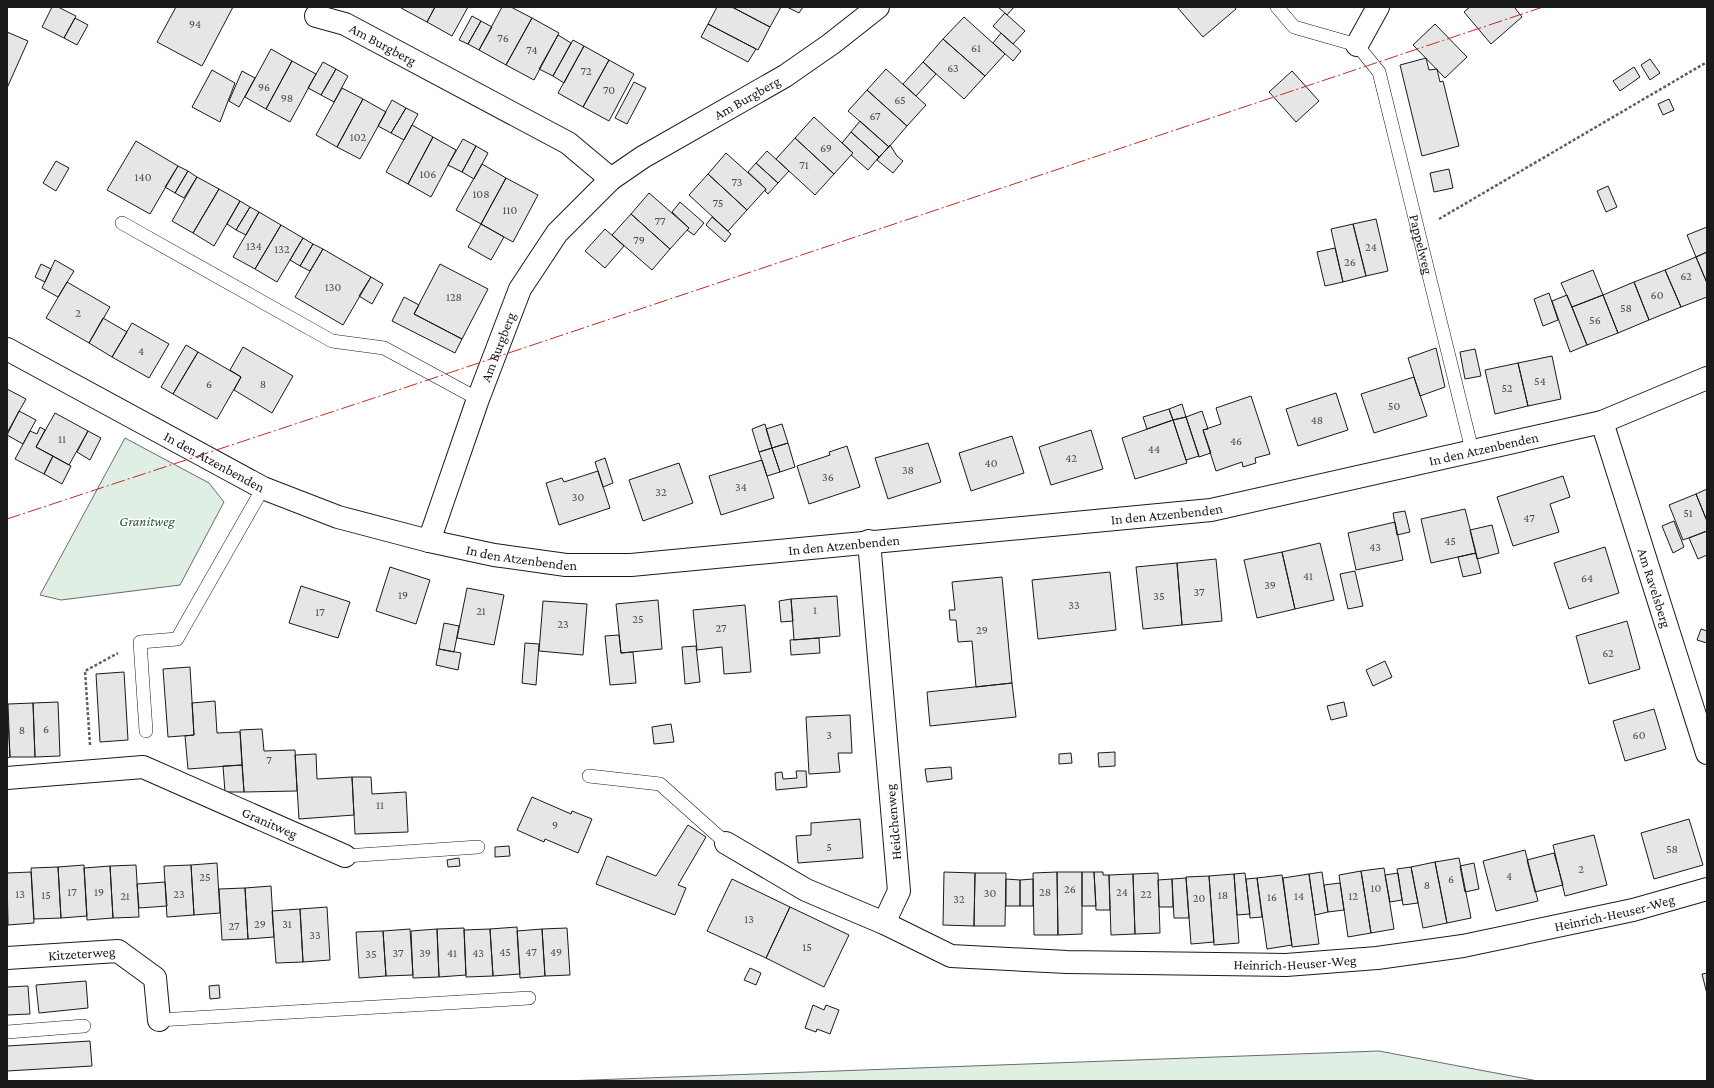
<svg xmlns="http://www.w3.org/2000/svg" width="1714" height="1088" viewBox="0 0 1714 1088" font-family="'Crimson Pro',serif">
<rect width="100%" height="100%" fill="#fff"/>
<!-- green -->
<path fill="#e0efe3" stroke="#6a6a6a" d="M125,438L209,483L224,502L180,585L61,600L40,595Z
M1379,1051L1538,1081H565Z"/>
<!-- building -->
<path fill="#e6e6e6" stroke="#1a1a1a" d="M52,7H58L76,16L64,38L42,27Z
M176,7H233L202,66L157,42Z
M402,7H435L427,22L401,8Z
M435,7H468L452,36L427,22Z
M502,7H511L532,18L506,65L479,50Z
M717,7H732L770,27L758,50L708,24Z
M732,7H781L770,27Z
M787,7H803L799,13Z
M998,7H1014L1007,15Z
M1177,7H1235L1236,9L1203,37Z
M1470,7H1516L1515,8L1522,17L1491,44L1464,12Z
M1005,13L1025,31L1013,44L993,26Z
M472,16L481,21L468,44L459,40Z
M964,17L1005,54L985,76L943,39Z
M75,18L88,25L77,45L64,38Z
M532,18L559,33L534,80L506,65Z
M481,21L492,27L479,50L468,44Z
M708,24L756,49L748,62L701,37Z
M1435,24L1467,57L1445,78L1413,45Z
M7,32L28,41L7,88Z
M1001,33L1021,51L1013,61L993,43Z
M558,35L571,43L553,76L539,69Z
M943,39L985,76L964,99L923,62Z
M573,40L584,46L564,83L553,76Z
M584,46L609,60L583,107L558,93Z
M271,49L292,61L266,109L245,97Z
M1426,58L1429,70L1437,69L1440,82L1443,81L1459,146L1422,156L1400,65Z
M1650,59L1660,73L1650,80L1641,65Z
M609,60L634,74L609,121L583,107Z
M292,61L316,74L290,122L266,109Z
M323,62L336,69L321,95L308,88Z
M923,62L936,74L916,96L903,84Z
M1634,67L1640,77L1620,91L1613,81Z
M336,69L348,76L334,102L321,95Z
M886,69L926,105L907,126L867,90Z
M212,70L235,83L220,122L192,107Z
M242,71L255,78L239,107L229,101Z
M1292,71L1319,101L1296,122L1269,92Z
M634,82L646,88L627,124L615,118Z
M342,88L363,99L337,147L316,135Z
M867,90L907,126L889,147L848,111Z
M363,99L386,112L360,159L337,147Z
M1669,99L1674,110L1663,115L1658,104Z
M392,100L406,108L391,133L378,126Z
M406,108L418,114L404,140L391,133Z
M814,117L853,153L834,174L795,138Z
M860,121L889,147L879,157L851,132Z
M412,125L433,137L408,184L386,172Z
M851,132L879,157L868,170L851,155L853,153L842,143Z
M433,137L456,150L431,197L408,184Z
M795,138L834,174L815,195L776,159Z
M463,139L476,146L462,172L448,165Z
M136,141L178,166L150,214L107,190Z
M890,145L897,156L903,161L893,173L877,160Z
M476,146L488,153L474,179L462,172Z
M767,151L789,171L778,183L756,163Z
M726,153L766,189L747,210L708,174Z
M56,161L69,168L56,191L43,183Z
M756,163L778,183L768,194L765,191L766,189L748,172Z
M482,164L506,178L481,224L456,210Z
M178,166L188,171L175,193L165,187Z
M1449,169L1453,188L1434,192L1430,173Z
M188,171L197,177L184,198L175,193Z
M708,174L747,210L728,231L689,195Z
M197,177L219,189L193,233L172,221Z
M506,178L538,195L513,242L481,224Z
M1608,186L1617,207L1606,212L1597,191Z
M219,189L240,201L214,246L193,233Z
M649,193L689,228L670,249L631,214Z
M240,201L250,207L236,230L227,224Z
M680,202L704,223L694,235L687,230L689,228L672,212Z
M250,207L259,212L246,235L236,230Z
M259,212L281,225L255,269L233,257Z
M631,214L670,249L652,270L612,235Z
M712,217L731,234L725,242L706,225Z
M1376,219L1388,271L1366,276L1353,224Z
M481,224L504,237L491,260L468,247Z
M1353,224L1366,276L1343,282L1331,229Z
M281,225L303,238L277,282L255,269Z
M1707,227V252L1696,257L1687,235Z
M605,229L624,246L605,268L585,251Z
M303,238L313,244L300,266L290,260Z
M313,244L323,249L310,271L300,266Z
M1335,248L1343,282L1325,286L1317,252Z
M323,249L371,277L343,325L295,297Z
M1707,252V283L1696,257Z
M1696,257L1707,283V297L1681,307L1665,270Z
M55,260L74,271L58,297L42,288Z
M41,264L51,269L45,282L35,277Z
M440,264L488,289L462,339L414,314Z
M1593,270L1603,295L1572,307L1561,283Z
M1665,270L1681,307L1649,320L1634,282Z
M371,277L383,284L372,304L359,296Z
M67,282L110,307L89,343L46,318Z
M1634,282L1649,320L1618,333L1603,295Z
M1549,293L1558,320L1543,326L1534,299Z
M1567,295L1587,345L1570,352L1552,301Z
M1603,295L1618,333L1587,345L1572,307Z
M404,297L419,305L414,314L462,339L455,353L392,321Z
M103,318L127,332L112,357L89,343Z
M132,323L169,344L149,378L112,357Z
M186,345L198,352L173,394L161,387Z
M243,347L293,376L272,413L234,390L241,377L230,370Z
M1436,348L1445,387L1420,396L1408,358Z
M1475,349L1481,376L1465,379L1460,352Z
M198,352L241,377L217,419L173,394Z
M1552,356L1561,399L1528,406L1518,363Z
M1518,363L1528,406L1495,414L1485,370Z
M1414,377L1427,416L1374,433L1361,394Z
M7,389L26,399L7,433Z
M1336,393L1348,430L1298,446L1286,409Z
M1251,396L1270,454L1255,458L1256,463L1243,467L1242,462L1216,471L1203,430L1221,424L1216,408Z
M1182,404L1186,417L1173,420L1169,409Z
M1169,409L1173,420L1147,429L1143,417Z
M19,411L36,420L23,444L7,435Z
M1202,411L1208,429L1203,430L1211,453L1199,457L1186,417Z
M55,413L88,431L69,465L36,447Z
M1186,417L1199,456L1186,460L1173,420Z
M1173,420L1187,463L1135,479L1122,438Z
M765,424L772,448L759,452L752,429Z
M782,424L788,443L772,448L766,429Z
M40,427L45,430L36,447L53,456L44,474L15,459L30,431L37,434Z
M1091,430L1103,469L1051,485L1039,447Z
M88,431L101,438L90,460L77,452Z
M1012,436L1024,473L971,491L959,453Z
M788,443L795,467L780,472L772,448Z
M928,443L941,482L888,499L875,458Z
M847,446L860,487L809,504L797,466L830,455L829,452Z
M772,448L780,472L767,476L759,452Z
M53,456L71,466L62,484L44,474Z
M605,458L613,483L603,487L595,462Z
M762,460L774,498L721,515L709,476Z
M679,463L693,503L643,521L629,480Z
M598,471L610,508L559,525L546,483L562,478L564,482Z
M1563,476L1570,497L1550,504L1559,532L1513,546L1497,497Z
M1707,489V521L1696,494Z
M1696,494L1707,521V531L1683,540L1669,505Z
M1465,509L1476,553L1431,563L1421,519Z
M1405,511L1410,532L1397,535L1393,513Z
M1674,521L1684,547L1673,553L1662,526Z
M1395,522L1403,560L1356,570L1348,533Z
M1492,525L1499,553L1477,559L1470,530Z
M1707,531V555L1698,559L1689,538Z
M1320,543L1334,600L1295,609L1282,552Z
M1605,547L1619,593L1569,609L1554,563Z
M1282,552L1295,609L1257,618L1244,560Z
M1476,553L1481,573L1463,577L1458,557Z
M1216,559L1222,621L1182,625L1177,563Z
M1177,563L1182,625L1143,629L1136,567Z
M390,567L430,580L416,624L376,611Z
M1355,571L1363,606L1348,609L1340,574Z
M1110,572L1116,630L1038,639L1032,580Z
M1002,577L1012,683L976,687L972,641L958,642L956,620H950L949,610H955L952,582Z
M301,586L350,602L338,638L289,623Z
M467,588L504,595L494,645L457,638Z
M837,596L840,636L794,640L791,599Z
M791,599L793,621L781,622L779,601Z
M658,600L662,649L621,653L616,604Z
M543,601L587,604L583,655L539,651Z
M745,605L751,672L724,674L722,647L697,650L693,610Z
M1627,621L1640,669L1589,684L1576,636Z
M444,623L459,626L454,652L439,649Z
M1701,629L1707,631V643L1697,640Z
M619,635L621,653L633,652L636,683L610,685L605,636Z
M819,638L820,653L791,655L790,640Z
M525,643L539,644L536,685L522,683Z
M696,646L700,682L685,684L682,647Z
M439,649L461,653L458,670L436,665Z
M1385,661L1392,677L1373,686L1366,670Z
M190,667L194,735L168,737L163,669Z
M124,672L128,740L100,742L96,674Z
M1012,683L1016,717L930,726L927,692Z
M215,701L217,733L240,732L242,765L188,769L185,736L194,735L192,703Z
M58,702L60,756L35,757L33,703Z
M1344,702L1347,716L1331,720L1327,706Z
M33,703L35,757H10L8,704Z
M7,704L10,757L7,758Z
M1654,709L1666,749L1625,761L1613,721Z
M850,715L852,753H838L840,772L809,774L806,717Z
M671,724L674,742L654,744L652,727Z
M262,729L264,751L295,750L297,791L244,792L240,730Z
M1115,752V766L1099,767L1098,753Z
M1071,753L1072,763L1059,764V754Z
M316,754L317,779L352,777L354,815L299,819L295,755Z
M242,765L244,792H225L223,766Z
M951,767L952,779L927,782L925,769Z
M796,771H806L807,787L776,790L775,773L782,772L783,779L797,778Z
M352,777H371L372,794L406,792L408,832L355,834Z
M532,797L571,814L572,811L592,819L578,853L545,839L544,842L517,830Z
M860,819L863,858L798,863L796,836L811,835V823Z
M1689,819L1703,865L1654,879L1641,833Z
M688,825L706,837L678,885L686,888L675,915L596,884L607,856L656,876Z
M1594,835L1607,885L1565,896L1553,845Z
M509,846L510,856L495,857V847Z
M1525,850L1538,901L1496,911L1483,861Z
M1554,853L1563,885L1535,892L1527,860Z
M459,858L460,866L448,867L447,860Z
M1459,858L1471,918L1447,923L1435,862Z
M1435,862L1447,923L1423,928L1411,867Z
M217,863L220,913L194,915L191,865Z
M1474,863L1479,889L1465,892L1460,866Z
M84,865L87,916L61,918L58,867Z
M136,865L139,917L113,918L110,866Z
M191,865L194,915L167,917L164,866Z
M110,866L113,918L87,920L84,868Z
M58,867L61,918L34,919L31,868Z
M1411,867L1418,903L1403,905L1397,869Z
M1384,868L1394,929L1371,933L1361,871Z
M1361,871L1371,933L1348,937L1339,875Z
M31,872L34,923L8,925L7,873Z
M944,872L975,873L974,926L943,925Z
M1057,872H1082V934L1058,935Z
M1057,872L1058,935H1034L1033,873Z
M1082,872H1094L1096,906H1082Z
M1094,872H1103V875H1109L1110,910H1096Z
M1322,872L1328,912L1315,915L1309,874Z
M975,873H1006L1005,926H974Z
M1158,873L1160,933L1135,934L1133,874Z
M1245,873L1250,914L1237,915L1234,874Z
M1398,873L1402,900L1390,902L1385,875Z
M1133,874L1135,934L1111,935L1109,875Z
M1234,874L1239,943L1214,945L1209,876Z
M1309,874L1319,944L1292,947L1283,878Z
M1282,875L1292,945L1267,949L1257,878Z
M1209,876L1214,942L1191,944L1186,877Z
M1186,878L1189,918H1174L1172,879Z
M1257,878L1262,917L1250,918L1246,879Z
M732,879L790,907L766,958L707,931Z
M1006,879L1020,880V906H1006Z
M1033,879V906H1020V880Z
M1172,879L1173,907H1159L1158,880Z
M165,882L167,906L139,908L137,884Z
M1340,883L1344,910L1328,912L1324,885Z
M271,886L274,937L248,939L245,888Z
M245,888L248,939L222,940L219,889Z
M327,907L330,960L303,962L300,909Z
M790,907L849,935L824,987L766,958Z
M300,909L303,962L276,963L272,911Z
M517,927L520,974L493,976L490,929Z
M464,928L466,975L439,977L437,929Z
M567,928L570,975L545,976L542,929Z
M410,929L413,975L386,976L383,931Z
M437,929L439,977L413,978L411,931Z
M490,929L493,976L466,977L464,930Z
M542,929L545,976L520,978L517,931Z
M383,931L386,976L359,978L356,932Z
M750,968L761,973L756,985L744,980Z
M1707,973V994L1702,974Z
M86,981L88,1008L39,1013L36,985Z
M219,985L220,998L210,999L209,986Z
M28,986L30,1014L7,1015V987Z
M813,1005L824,1010L826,1005L839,1010L830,1034L817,1029L816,1032L805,1028Z
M90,1041L92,1066L7,1071V1046Z"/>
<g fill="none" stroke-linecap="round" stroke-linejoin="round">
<defs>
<g id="service">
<path id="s1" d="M1277,7L1294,27L1357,45L1379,72L1472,450"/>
<path d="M122,223L332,341L384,348L478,399"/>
<path d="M146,731L140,642L177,639L263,488"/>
<path d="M589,776L660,784L726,843"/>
<path d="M345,856L478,847"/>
<path d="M159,1020L529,998"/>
<path d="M7,1032L84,1026"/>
</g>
<g id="minor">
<path id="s2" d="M316,16L345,24L568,143L611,179"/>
<path d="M1357,45L1378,7"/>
<path id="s3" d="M7,349L263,488L338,517L429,541L494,555L566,565H631L1211,510L1602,422L1707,378"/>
<path id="s4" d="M1602,422L1707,753"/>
<path id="s5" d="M429,541L478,399L520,289L557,233L611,179L643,157L785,76L831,44L878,7"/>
<path id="s6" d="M7,778L143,767L345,856"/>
<path d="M726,843L806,890L884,923L899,891L869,541"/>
<path id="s7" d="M884,923L951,956L1067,962L1286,965L1377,958L1463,946L1633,910L1707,889"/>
<path id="s8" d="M7,958L118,951L155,978L159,1020"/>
</g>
</defs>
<!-- service casing -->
<use href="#service" stroke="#1a1a1a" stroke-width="14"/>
<!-- minor casing -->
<use href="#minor" stroke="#1a1a1a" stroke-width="24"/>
<!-- path -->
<path stroke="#5f5f5f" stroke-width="2.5" stroke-dasharray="3 2" stroke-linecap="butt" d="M1439,219L1707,62
M90,745L85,671L118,653"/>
<!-- service -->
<use href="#service" stroke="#fff" stroke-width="13"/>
<!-- minor -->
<use href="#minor" stroke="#fff" stroke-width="22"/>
<!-- power -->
<path stroke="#c62828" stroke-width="1" stroke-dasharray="14 3 2 3" stroke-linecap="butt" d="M7,519L377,397L1543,7"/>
</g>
<g text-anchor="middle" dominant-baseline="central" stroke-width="3" stroke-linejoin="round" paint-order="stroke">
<!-- number labels -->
<g font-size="12" fill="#4d4d4d">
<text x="195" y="24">94</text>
<text x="503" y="38">76</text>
<text x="976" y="48">61</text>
<text x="532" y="50">74</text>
<text x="953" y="68">63</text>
<text x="586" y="71">72</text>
<text x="264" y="87">96</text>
<text x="609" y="90">70</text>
<text x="287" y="98">98</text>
<text x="900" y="100">65</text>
<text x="875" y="116">67</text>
<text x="358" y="137">102</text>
<text x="826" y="148">69</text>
<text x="804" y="165">71</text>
<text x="428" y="174">106</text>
<text x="143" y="177">140</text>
<text x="737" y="182">73</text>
<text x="481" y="194">108</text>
<text x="718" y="203">75</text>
<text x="510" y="210">110</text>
<text x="660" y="221">77</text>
<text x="639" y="240">79</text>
<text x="254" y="246">134</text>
<text x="1371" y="247">24</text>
<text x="282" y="249">132</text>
<text x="1350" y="262">26</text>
<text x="1686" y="276">62</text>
<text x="333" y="287">130</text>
<text x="1657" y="295">60</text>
<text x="454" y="297">128</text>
<text x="1626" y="308">58</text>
<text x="78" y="313">2</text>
<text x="1595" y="320">56</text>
<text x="141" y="351">4</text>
<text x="1540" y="381">54</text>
<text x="209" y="384">6</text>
<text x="263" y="384">8</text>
<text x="1507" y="388">52</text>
<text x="1394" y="406">50</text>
<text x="1317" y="420">48</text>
<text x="62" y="439">11</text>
<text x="1236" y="441">46</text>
<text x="1154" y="449">44</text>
<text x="1071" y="458">42</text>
<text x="991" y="463">40</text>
<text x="908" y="470">38</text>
<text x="828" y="477">36</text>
<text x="741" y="487">34</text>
<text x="661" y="492">32</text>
<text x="578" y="497">30</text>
<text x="1688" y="513">51</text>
<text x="1529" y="518">47</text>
<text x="1450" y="541">45</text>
<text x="1375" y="547">43</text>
<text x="1308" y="576">41</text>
<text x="1587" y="578">64</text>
<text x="1270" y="585">39</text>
<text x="1199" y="592">37</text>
<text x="403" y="595">19</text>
<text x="1159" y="596">35</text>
<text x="1074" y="605">33</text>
<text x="815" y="610">1</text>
<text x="481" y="611">21</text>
<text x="320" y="612">17</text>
<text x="638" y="619">25</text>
<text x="563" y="624">23</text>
<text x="721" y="628">27</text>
<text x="982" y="630">29</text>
<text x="1608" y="653">62</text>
<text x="46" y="729">6</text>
<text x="22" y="730">8</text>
<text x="829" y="735">3</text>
<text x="1639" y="735">60</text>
<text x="269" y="760">7</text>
<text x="380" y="805">11</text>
<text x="555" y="825">9</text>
<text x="829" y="847">5</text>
<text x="1672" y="849">58</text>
<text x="1581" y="869">2</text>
<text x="1509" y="876">4</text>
<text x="205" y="877">25</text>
<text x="1451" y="879">6</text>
<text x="1427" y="885">8</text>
<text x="1376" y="888">10</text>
<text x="1070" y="889">26</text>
<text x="72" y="892">17</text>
<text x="99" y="892">19</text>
<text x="1045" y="892">28</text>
<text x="1122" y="892">24</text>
<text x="990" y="893">30</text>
<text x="20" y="894">13</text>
<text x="179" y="894">23</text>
<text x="1146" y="894">22</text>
<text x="46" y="895">15</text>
<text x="1223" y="895">18</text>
<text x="125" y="896">21</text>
<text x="1299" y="896">14</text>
<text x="1353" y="896">12</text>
<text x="1272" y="897">16</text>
<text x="1199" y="898">20</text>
<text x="959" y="899">32</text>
<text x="749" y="919">13</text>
<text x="260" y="924">29</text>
<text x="287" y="924">31</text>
<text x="234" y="926">27</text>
<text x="315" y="935">33</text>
<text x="807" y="947">15</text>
<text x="505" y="952">45</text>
<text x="531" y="952">47</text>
<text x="556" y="952">49</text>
<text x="398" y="953">37</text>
<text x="425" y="953">39</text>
<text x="452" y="953">41</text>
<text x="478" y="953">43</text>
<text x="371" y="954">35</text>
</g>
<!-- street labels -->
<g font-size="14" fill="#1a1a1a" stroke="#fff">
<text stroke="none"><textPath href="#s2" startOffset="73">Am Burgberg</textPath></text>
<text stroke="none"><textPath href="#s5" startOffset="570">Am Burgberg</textPath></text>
<text stroke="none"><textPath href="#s1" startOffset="304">Pappelweg</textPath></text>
<text stroke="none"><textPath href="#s5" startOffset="206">Am Burgberg</textPath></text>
<text stroke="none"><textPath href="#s3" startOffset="1532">In den Atzenbenden</textPath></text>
<text stroke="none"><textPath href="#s3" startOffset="236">In den Atzenbenden</textPath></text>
<text stroke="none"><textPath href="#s3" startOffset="1208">In den Atzenbenden</textPath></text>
<text stroke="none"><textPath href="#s3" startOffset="884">In den Atzenbenden</textPath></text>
<text stroke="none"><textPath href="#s3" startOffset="560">In den Atzenbenden</textPath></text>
<text stroke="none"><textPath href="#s4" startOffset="174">Am Ravelsberg</textPath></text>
<text transform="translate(893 822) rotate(-95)">Heidchenweg</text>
<text stroke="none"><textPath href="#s6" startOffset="275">Granitweg</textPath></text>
<text stroke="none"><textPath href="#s7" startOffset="743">Heinrich-Heuser-Weg</textPath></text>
<text stroke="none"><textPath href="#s8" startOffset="75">Kitzeterweg</textPath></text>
<text stroke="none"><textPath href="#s7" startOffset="419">Heinrich-Heuser-Weg</textPath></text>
</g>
<!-- park labels -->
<g font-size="14" font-style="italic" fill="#2b5a34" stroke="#fff">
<text x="147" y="521">Granitweg</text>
</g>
</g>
<!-- border -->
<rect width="1714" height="1088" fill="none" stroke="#1a1a1a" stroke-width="16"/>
</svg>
